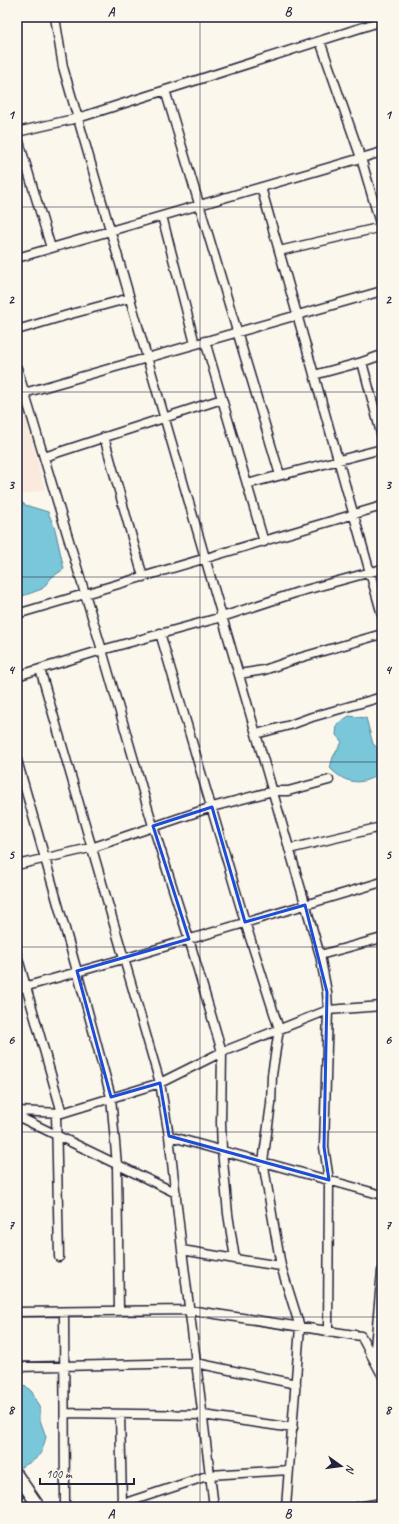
<svg xmlns="http://www.w3.org/2000/svg" width="399" height="1524" viewBox="0 0 399 1524" font-family="Caveat,sans-serif">
<rect width="100%" height="100%" fill="#fbf7ec"/>
<filter id="ink" filterUnits="userSpaceOnUse"><feTurbulence type="fractalNoise" baseFrequency=".025" numOctaves="2"/><feDisplacementMap in="SourceGraphic" scale="8" xChannelSelector="R" yChannelSelector="G"/><feConvolveMatrix kernelMatrix="1 2 1 2 8 2 1 2 1" color-interpolation-filters="sRGB"/></filter>
<g filter="url(#ink)">
<!-- built -->
<path fill="#faeadd" d="M22,402L45,489L17,496V404Z"/>
<!-- water -->
<path fill="#7ac7d9" stroke="#57859a" d="M17,498L25,505L48,512L55,529L64,569L52,577L42,589L17,598Z
M349,716L366,718L373,744L378,748L382,754V770C365,787 346,785 330,768L333,757L342,742L336,735L337,724Z
M17,1383L26,1386L32,1392L40,1409V1420L46,1437C42,1451 42,1456 29,1463C24,1466 21,1466 17,1470Z"/>
<g fill="none" stroke-linecap="round" stroke-linejoin="round">
<defs>
<path id="minor" d="M55,17L63,67L320,955L327,992L328,1010L324,1147L329,1180L328,1332
M320,41L361,158L382,230
M165,90L280,475
M17,132L78,118L382,21
M17,135L51,248
M261,187L382,615
M162,216L195,344
M279,251L382,227
M17,258L382,152
M17,330L71,314L130,298
M205,341L264,542
M362,362L382,437
M17,368L102,650L153,826L189,939L222,1052L221,1123L222,1150L228,1214L235,1259L281,1266L300,1327L286,1507
M314,375L362,362L382,355
M17,395L382,291
M104,437L143,577
M44,457L222,399
M247,484L382,449
M17,614L382,506
M160,633L245,922L279,1029L272,1075L271,1104L263,1162L281,1266
M40,669L160,1083L169,1136L182,1250L214,1507
M239,674L264,670L299,658L382,634
M17,676L102,650L222,617L298,592L382,569
M256,734L290,725L312,717L382,697
M17,760L77,971L111,1097L117,1165L119,1311
M289,849L377,828
M17,865L94,847L212,807L273,791H288L329,780
M17,955L62,1113
M320,955L382,938
M17,989L130,957L382,882
M17,1111L62,1113L160,1083L222,1052L328,1010L382,1006
M56,1113L59,1257
M17,1116L176,1193
M169,1136L382,1195
M182,1250L235,1259
M17,1312L189,1310L361,1336L382,1375
M64,1312L65,1507
M374,1358L382,1271
M17,1367L196,1363L296,1384
M65,1413L203,1415L293,1428
M120,1414L122,1504
M113,1507L210,1475L289,1470
M357,1507L382,1503"/>
<path id="highway" d="M17,1475L39,1507"/>
</defs>
<!-- minor casing -->
<use href="#minor" stroke="#22223b" stroke-width="11"/>
<!-- highway casing -->
<use href="#highway" stroke="#22223b" stroke-width="14"/>
<!-- minor -->
<use href="#minor" stroke="#fbf7ec" stroke-width="8"/>
<!-- highway -->
<use href="#highway" stroke="#fbf7ec" stroke-width="11"/>
</g>
</g>
<!-- marked area -->
<path fill="none" stroke="#1d4ed8" stroke-width="3" stroke-linejoin="round" d="M212,807L245,922L305,905L327,992L324,1147L329,1180L169,1136L160,1083L111,1097L77,971L189,939L153,826Z"/>
<!-- grid -->
<path fill="none" stroke="#22223b" stroke-width="1" stroke-opacity="0.55" d="M200,17V1507M17,207H382M17,392H382M17,577H382M17,762H382M17,947H382M17,1132H382M17,1317H382"/>
<!-- margin -->
<rect width="399" height="1524" fill="none" stroke="#fbf7ec" stroke-width="44"/>
<!-- north arrow -->
<g transform="translate(341 1466) rotate(104)" stroke="#fbf7ec" stroke-width="3" paint-order="stroke">
<path d="M0-3L7 15L0 10L-7 15Z" fill="#22223b"/>
<text y="-6" font-size="11" font-weight="bold" text-anchor="middle" fill="#22223b">N</text>
</g>
<!-- scale -->
<path d="M40 1478v6h94v-6" fill="none" stroke="#22223b" stroke-width="2"/>
<text x="46" y="1478" font-size="12" fill="#22223b" stroke="#fbf7ec" stroke-width="3" paint-order="stroke">100 m</text>
<rect x="22" y="22" width="355" height="1480" fill="none" stroke="#22223b" stroke-width="1.5"/>
<g font-size="13" text-anchor="middle" font-weight="bold" fill="#22223b">
<text x="111" y="16">A</text>
<text x="288" y="16">B</text>
<text x="11" y="119">1</text>
<text x="388" y="119">1</text>
<text x="11" y="304">2</text>
<text x="388" y="304">2</text>
<text x="11" y="489">3</text>
<text x="388" y="489">3</text>
<text x="11" y="674">4</text>
<text x="388" y="674">4</text>
<text x="11" y="859">5</text>
<text x="388" y="859">5</text>
<text x="11" y="1044">6</text>
<text x="388" y="1044">6</text>
<text x="11" y="1229">7</text>
<text x="388" y="1229">7</text>
<text x="11" y="1414">8</text>
<text x="388" y="1414">8</text>
<text x="111" y="1518">A</text>
<text x="288" y="1518">B</text>
</g>
</svg>
